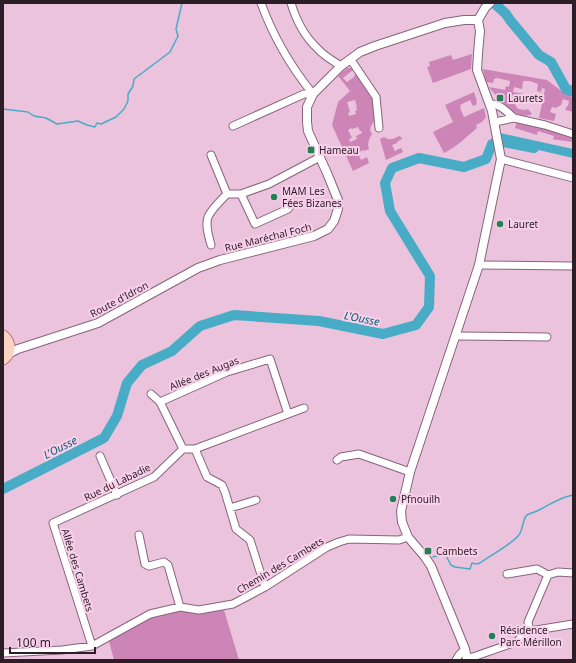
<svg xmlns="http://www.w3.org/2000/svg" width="576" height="663" viewBox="0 0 576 663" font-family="'Noto Sans',sans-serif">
<rect width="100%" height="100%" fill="#ebc3dd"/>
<!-- green -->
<path fill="#cc85b6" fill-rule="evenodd" d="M472,54L471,69L433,83L427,67L430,66L429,62L451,55L453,60Z
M347,68H353L374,99V121L371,126L370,130L372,134C369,139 367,143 369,149L364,151L363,150L358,153L361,160L367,157L369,163L353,171L332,125L338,102L350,91L338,76ZM353,70L356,74L354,76V77L347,82L343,78ZM355,100L357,107H356L357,110L355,111L356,114L349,116L348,113L350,112L347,102ZM358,127L360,131H361L362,133L356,136L357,139L350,142L349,139L352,138L348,130L351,128L352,129Z
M483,69L547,80L567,95L573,97V112L566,110H565L567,106H568L569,101L563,99L561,105L556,108L552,107L550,112L556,114L554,121L539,118L545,89L542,88L541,92L537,91L538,84L530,81H523L522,89L514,87L513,92L536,96L535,100L533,99L531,101L530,100L525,103H522L520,100L514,103L518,109L526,110L528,109L532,114C516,122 498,98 489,87L505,90L506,86L509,87L510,81L497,78L494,79L493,83L486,82Z
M474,92L477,101H476L477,104L473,106L470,100L460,105L461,107L460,108L464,117L484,108L486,117L482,122L476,125L477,128C466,137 457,147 444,153L433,132L453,122L445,105Z
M517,121L545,128L573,137V142L551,139H553L554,136L538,131L537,135L515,128Z
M399,136L401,137L402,139L397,142V143L392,145L395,151L401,148L403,152L386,160L380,139L384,137C389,141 394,139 399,136Z
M181,608L202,613L224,610L239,660H114L109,641L149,617Z"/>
<!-- water -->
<path fill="#48acc7" d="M500,133L573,149V158L517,145L503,147Z"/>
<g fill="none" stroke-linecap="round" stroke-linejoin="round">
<!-- stream -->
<path stroke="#48acc7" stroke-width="1.5" d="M3,109L28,112L34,116L46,118L57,124L78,121L87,125L95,127L97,123L101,124L116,117L124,109L128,101V94L133,86L134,79L170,52L178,36L176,29L182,3
M433,557L440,555L446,556L451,565L455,567L470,569L472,563L477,564L480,563C492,554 508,547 518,536C523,531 522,522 526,516C528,513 533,513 537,511C548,506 560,497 573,495"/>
<!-- river -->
<path stroke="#48acc7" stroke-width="10" d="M494,3L506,14L510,20L539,55L551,62L566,89L570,91L573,90
M3,489L104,438L117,416L127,383L142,365L172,351L200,326L234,315L319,321L383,334L416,325L429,307L430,276L390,211L385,183L392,168L419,158L464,167L486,159L492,144L498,141L534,148"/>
<defs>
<path id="minor" d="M261,3C273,36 291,67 313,94
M291,3C296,20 305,37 318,49C324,56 333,61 341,66
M350,60L353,63L376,97L379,128
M490,104C499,103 507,112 514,118
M495,122L514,118L545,125L573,134
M233,126L304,94H313
M211,155L227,194
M501,159L573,178
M241,194L255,224L288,209L292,204
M211,245C209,237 205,226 208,217C211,210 221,200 227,194H241L269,184L320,157
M479,265L573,266
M456,336L547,337
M151,394L160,402L183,449H195L207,477L222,485L225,492L236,529L250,540L265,587
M160,402L227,372L270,359L288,414
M195,449L304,408
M100,456L117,495
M337,460L341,457L359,454L410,472
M230,508L256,500
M139,535L145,564L149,566L164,562L168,565L180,607
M507,574L537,569L548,575
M530,631L528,622L548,575L558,572L573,573
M92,646L53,523L154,477L183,449
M3,653L62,650L92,646L150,614L180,607L199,610L233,604L265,587L327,547L339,542L349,539L399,540L408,537
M467,658L473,657L516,642L530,631L573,624
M456,660L459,655L465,649"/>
<path id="tertiary" d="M478,20L485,8L490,3
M8,354L18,349L98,323L198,268L220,260L314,236L328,229L334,221L338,209V200L327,173L308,131L307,122V107L313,94L341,66L360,52L375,46L445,23L464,20H478
M467,660L465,649L431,566L425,557L408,537L402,522L401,511L410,472L479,265L501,159L492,111L477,70L478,53L480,31L478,20"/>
<path id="primary" d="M3,336C11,343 11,353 3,359"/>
</defs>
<!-- minor casing -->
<use href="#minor" stroke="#87647b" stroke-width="9"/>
<!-- tertiary casing -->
<use href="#tertiary" stroke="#87647b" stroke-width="10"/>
<!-- primary casing -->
<use href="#primary" stroke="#b38075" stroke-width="13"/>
<!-- minor -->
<use href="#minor" stroke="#fff" stroke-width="7"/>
<!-- tertiary -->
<use href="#tertiary" stroke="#fff" stroke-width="8"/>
<!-- primary -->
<use href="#primary" stroke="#fdd3c5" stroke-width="11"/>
</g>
<!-- markers -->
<g fill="#237f56" stroke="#f8d0ea" stroke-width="1.5">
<rect x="496" y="94" width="8" height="8" rx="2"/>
<rect x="307" y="146" width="8" height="8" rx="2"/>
<circle cx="274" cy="197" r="4"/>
<circle cx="500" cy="224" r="4"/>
<circle cx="393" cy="499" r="4"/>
<rect x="424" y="547" width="8" height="8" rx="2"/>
<circle cx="492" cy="636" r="4"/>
</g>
<g text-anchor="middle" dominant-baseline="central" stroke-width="4" stroke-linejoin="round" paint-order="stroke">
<!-- poi labels -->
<g font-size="10" fill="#2c1d27" stroke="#f8d0ea" text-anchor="start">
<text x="508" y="98">Laurets</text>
<text x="319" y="150">Hameau</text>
<text x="282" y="191">MAM Les<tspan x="282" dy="12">Fées Bizanes</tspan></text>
<text x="508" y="224">Lauret</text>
<text x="401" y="499">Pfnouilh</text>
<text x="436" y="551">Cambets</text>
<text x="500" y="630">Résidence<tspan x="500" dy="12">Parc Mérillon</tspan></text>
</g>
<!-- street labels -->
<g font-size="10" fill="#2c1d27" stroke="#f8d0ea">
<text transform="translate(268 237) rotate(-14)">Rue Maréchal Foch</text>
<text transform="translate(119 299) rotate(-28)">Route d'Idron</text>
<text transform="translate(204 373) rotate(-22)">Allée des Augas</text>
<text transform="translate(117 482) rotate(-26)">Rue du Labadie</text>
<text transform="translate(280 565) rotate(-31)">Chemin des Cambets</text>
<text transform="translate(78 570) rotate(73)">Allée des Cambets</text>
</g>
<!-- water labels -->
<g font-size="11" font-style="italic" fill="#065e72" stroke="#f8d0ea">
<text transform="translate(362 318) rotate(11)">L'Ousse</text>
<text transform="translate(60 447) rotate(-27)">L'Ousse</text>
</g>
</g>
<!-- border -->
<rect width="576" height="663" fill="none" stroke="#2c1d27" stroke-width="8"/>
<!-- scale -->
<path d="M10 647v6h85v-6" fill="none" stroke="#2c1d27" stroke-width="2"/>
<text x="16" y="647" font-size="12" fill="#2c1d27" stroke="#f8d0ea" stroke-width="3" paint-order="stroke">100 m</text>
</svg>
